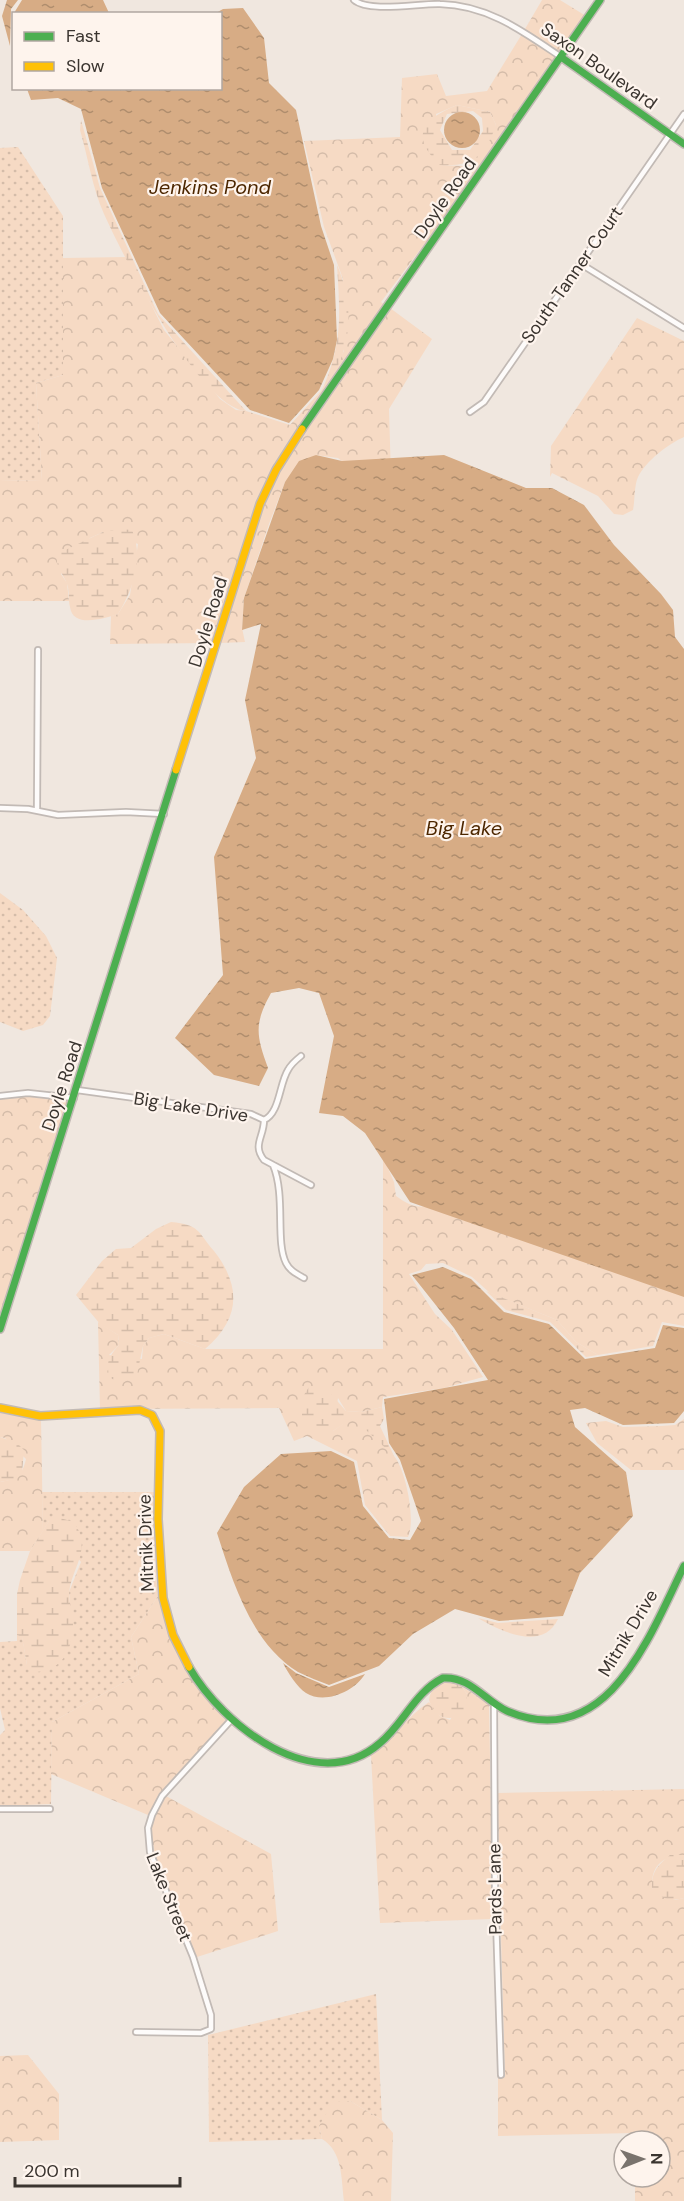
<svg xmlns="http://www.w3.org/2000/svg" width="684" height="2201" viewBox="0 0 684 2201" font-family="'DM Sans',sans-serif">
<defs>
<pattern id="grass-dots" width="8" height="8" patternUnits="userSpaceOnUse" patternTransform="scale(1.5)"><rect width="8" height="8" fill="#f6dac4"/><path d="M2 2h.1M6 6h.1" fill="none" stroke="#d4bca9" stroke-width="1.8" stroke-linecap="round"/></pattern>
<pattern id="forest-crowns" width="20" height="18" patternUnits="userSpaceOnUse" patternTransform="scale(1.5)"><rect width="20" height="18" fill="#f6dac4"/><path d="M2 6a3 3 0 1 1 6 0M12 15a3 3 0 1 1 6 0" fill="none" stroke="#d4bca9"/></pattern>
<pattern id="wetland-marsh" width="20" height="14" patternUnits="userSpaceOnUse" patternTransform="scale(1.5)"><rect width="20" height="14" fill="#f6dac4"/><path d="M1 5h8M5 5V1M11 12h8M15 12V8" fill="none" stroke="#d4bca9"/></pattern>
<pattern id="water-ripples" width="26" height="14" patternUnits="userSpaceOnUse" patternTransform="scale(1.5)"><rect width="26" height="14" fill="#d7ac85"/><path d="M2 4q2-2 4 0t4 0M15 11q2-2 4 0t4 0" fill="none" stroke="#af8d6d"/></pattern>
</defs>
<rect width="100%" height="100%" fill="#f0e7df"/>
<!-- grass -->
<path fill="url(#grass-dots)" d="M18,147L63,216V375L36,383L42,480L0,481V148Z
M0,893L23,910L46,936L57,958L50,1016L43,1025L23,1031L0,1022Z
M42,1492H156L155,1563L158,1596L131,1637L139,1674L52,1722L51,1804L0,1806V1735L5,1730L0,1708V1642L17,1641V1635L22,1636L27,1665L70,1606L69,1592L81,1562L49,1521L43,1531Z
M376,1994L382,2120L350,2101L319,2126L322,2139L209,2142L208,2035Z"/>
<!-- forest -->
<path fill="url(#forest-crowns)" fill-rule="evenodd" d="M542,0H560L586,16L560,53L525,29Z
M522,34L557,58L464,191L381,302L385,305L273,469L257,504L213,643L110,644L111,616L118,614L130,595L138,544L103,532L90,538L61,574L67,583L69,601H0V481L42,480L36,383L63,375V258L127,257L164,330L220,399L236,410L246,411L290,425L321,391L344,351L343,279L324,227L304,141L400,137L402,78L437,74L446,96L487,91ZM457,105L490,112L496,125L463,166L440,165L436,114Z
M390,308L432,339L389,409L391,477L410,513L338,458L316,455L285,482L269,524L244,598L242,628L245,642L220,643L263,505L278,471Z
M637,318L684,341V437C668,444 646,461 638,477C634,486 635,500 633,510L623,515L614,514L598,496L552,473L550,477L551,446Z
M28,1096L69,1100L0,1319V1099Z
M383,1157L394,1182L396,1196C412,1207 419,1210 438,1203L561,1249L684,1289V1326L662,1322L653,1346L598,1355L576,1342L557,1320L490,1293L472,1277L443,1263L426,1264L421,1270L409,1274L435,1314L452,1330L483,1377L444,1388L383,1397L382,1407L361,1412L346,1411L338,1398L333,1431L353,1417C366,1430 382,1442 394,1456C406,1470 416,1521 408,1537L390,1536L365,1505L357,1461L307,1436L294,1441L279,1408L100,1409L98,1322L118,1335L119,1345L109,1355L142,1359L143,1346L149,1338L164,1334L205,1349H383Z
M0,1411L41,1419L43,1531L30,1551H0V1482C17,1479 22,1476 26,1459L5,1438L0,1437Z
M684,1419V1470H631L597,1443L586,1423L606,1421L623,1427L661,1426L675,1425Z
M158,1596C168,1643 193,1685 227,1719L160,1795L148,1815L51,1774L52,1722L139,1674L131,1637Z
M461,1686L489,1704L493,1919L380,1923L371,1755C393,1740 406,1717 429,1702L440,1716L450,1720L467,1694Z
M684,1789V1855C662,1856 651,1866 652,1888L675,1900L684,1898V2201H635V2177H660V2141H635L634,2133L498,2136V2069V2078L505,2077L497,1793Z
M166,1796L271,1854L278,1931L197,1957C183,1924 148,1859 152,1826C154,1814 159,1805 166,1796Z
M28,2055L59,2094V2140L0,2142V2056Z
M350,2101L382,2120L393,2133L391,2201H344C341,2178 343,2152 322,2139L319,2126L327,2112L337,2102Z"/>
<!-- wetland -->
<path fill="url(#wetland-marsh)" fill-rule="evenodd" d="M457,105L490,112L496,125C485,156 473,167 440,165C409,136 423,119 457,105ZM473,111L482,118L483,131L470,150H452L440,130L447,114Z
M81,120L100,188L158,314L246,411C199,407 123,256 104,214C92,187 88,157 80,130Z
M337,265C355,305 353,354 323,388C343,341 340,314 337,265Z
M120,529L132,530C144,557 133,590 118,614C105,618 73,629 70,607C68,599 70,592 67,584C63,573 55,567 57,554L103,532Z
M171,1222C200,1225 197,1231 214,1251C242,1287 240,1319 205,1349L164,1334L149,1338L143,1346L137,1374L122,1383L110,1378C105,1363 109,1356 119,1345L118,1335L100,1324L76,1295L102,1261L116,1249L131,1248L156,1229Z
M486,1291L557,1320L576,1342L598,1355L586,1357L550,1322L506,1310Z
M324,1386L346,1411L361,1412L382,1407L384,1419L380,1426L394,1456L353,1418L333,1431L318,1428L302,1419V1398L309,1387Z
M0,1437L17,1443L24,1450L22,1473L16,1479L0,1482Z
M60,1518L74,1522C93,1551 71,1567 69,1594C69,1603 73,1612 73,1622C73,1648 64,1670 36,1672L27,1665L22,1637L17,1635V1594L20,1580L30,1551L49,1521Z
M478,1618L498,1623L558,1619C543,1652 500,1631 478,1618Z
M449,1681L461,1686L467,1694L464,1715C447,1721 435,1719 429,1700C431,1687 437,1684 449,1681Z
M670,1855H684V1898C669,1902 662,1899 652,1888C651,1872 658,1865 670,1855Z"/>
<!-- water -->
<path fill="url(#water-ripples)" d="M7,0H18L11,9L10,46L2,16Z
M22,0H103L109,13H14Z
M243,8L264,38L269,83L296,110L321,226L334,265L337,340L333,359L319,390L289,423L250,410L160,313L102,188L81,109L58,98L31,100L27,89L220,88V14L216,13L223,9Z
M444 130a18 18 0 1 1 36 0a18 18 0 1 1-36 0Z
M316,455L342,461L444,455L526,488H552L584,505L614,545L661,594L673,610L675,637L684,649V1297L410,1202L365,1133L343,1116L319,1113L334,1036L319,993L299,988L271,993C254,1024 256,1035 268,1068L259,1086L214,1075L175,1038L223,975L214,857L256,758L245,700L261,624L242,630L244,598L285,482L299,461Z
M443,1267L471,1279L504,1312L549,1324L585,1359L655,1348L663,1325L684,1328V1411L674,1423L623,1425L585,1408L570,1410L575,1427L626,1472L633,1516L580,1573L563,1616L499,1621L455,1609L413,1634L379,1666L329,1685C319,1681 308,1677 298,1672C251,1643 233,1582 217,1533L244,1487L281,1454L331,1451L354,1462L363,1506L389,1538L410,1540L421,1521L400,1460L389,1443L384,1399L488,1380L454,1328L412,1275Z
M283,1663L296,1673L329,1687L365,1674C355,1691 325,1705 306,1693C297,1687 288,1673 283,1663Z"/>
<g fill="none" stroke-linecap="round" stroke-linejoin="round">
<defs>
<path id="street" d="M354,0C369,13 420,3 440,4C488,5 524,32 561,57
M581,264L684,328
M470,412L484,402L684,114
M0,808L28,809L58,815L126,812L164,814
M37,810L38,650
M77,1090L251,1114L264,1120C280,1113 279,1084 288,1070C291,1064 296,1060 301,1056
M0,1096L28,1093L74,1098
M264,1120C264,1137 252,1145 264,1160L311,1185
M273,1165C286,1196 275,1241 286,1263C290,1271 297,1274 304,1278
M494,1703L495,1887L501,2075
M0,1809H50
M136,2032L201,2033L211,2029V2015L193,1957L150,1852L148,1828L152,1815L162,1796L232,1719"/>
<path id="fast" d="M561,57L684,144
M302,429L600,0
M0,1329L176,770
M189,1667C222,1725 316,1799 380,1743C404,1723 415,1692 443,1678C470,1676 485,1701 507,1711C607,1754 650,1635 684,1566"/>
<path id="slow" d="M176,770L260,504L276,470L302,429
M0,1408L40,1416L140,1410L152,1415L160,1431L158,1519L163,1598L173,1635L189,1667"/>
</defs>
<!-- street casing -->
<use href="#street" stroke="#c2bab5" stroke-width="8"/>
<!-- fast casing -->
<use href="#fast" stroke="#c2bab5" stroke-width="10"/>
<!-- slow casing -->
<use href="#slow" stroke="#c2bab5" stroke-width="10"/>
<!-- street -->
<use href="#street" stroke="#fdfbfa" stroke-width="4.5"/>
<!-- fast -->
<use href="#fast" stroke="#4caf50" stroke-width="7"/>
<!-- slow -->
<use href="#slow" stroke="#ffc107" stroke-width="7"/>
</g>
<g text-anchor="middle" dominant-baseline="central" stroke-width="4.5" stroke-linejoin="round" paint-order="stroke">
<!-- street labels -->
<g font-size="18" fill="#3a342f" stroke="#fef4ed">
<text transform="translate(599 66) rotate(35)">Saxon Boulevard</text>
<text transform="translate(445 198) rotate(-55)">Doyle Road</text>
<text transform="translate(572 275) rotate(-55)">South Tanner Court</text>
<text transform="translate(208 622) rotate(-73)">Doyle Road</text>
<text transform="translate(62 1086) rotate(-72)">Doyle Road</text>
<text transform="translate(191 1107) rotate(9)">Big Lake Drive</text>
<text transform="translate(146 1543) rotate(-92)">Mitnik Drive</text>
<text transform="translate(628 1633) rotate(-59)">Mitnik Drive</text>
<text transform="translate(495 1889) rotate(-91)">Pards Lane</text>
<text transform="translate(169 1897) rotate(68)">Lake Street</text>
</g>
<!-- water labels -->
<g font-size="20" font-style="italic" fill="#4d2700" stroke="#fef4ed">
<text x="210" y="187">Jenkins Pond</text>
<text x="464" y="828">Big Lake</text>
</g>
</g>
<!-- legend -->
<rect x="12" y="12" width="210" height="78" fill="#fef4ed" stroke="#b0a7a1" stroke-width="1.5"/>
<rect x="24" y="32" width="30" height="9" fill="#4caf50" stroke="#b0a7a1" stroke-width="1.5"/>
<text x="66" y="42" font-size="18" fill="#3a342f">Fast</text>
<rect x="24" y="62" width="30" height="9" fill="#ffc107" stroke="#b0a7a1" stroke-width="1.5"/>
<text x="66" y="72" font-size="18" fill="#3a342f">Slow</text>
<!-- north arrow -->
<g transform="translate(642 2159) rotate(89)"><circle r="28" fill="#fef4ed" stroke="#b0a7a1" stroke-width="1.5"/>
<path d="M0-4.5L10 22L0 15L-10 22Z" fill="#7a736d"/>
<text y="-9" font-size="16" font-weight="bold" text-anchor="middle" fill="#3a342f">N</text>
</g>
<!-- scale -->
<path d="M15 2177v9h165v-9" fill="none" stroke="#3a342f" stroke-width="3"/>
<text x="24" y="2177" font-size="18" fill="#3a342f" stroke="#fef4ed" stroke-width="4.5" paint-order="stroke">200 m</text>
</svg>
